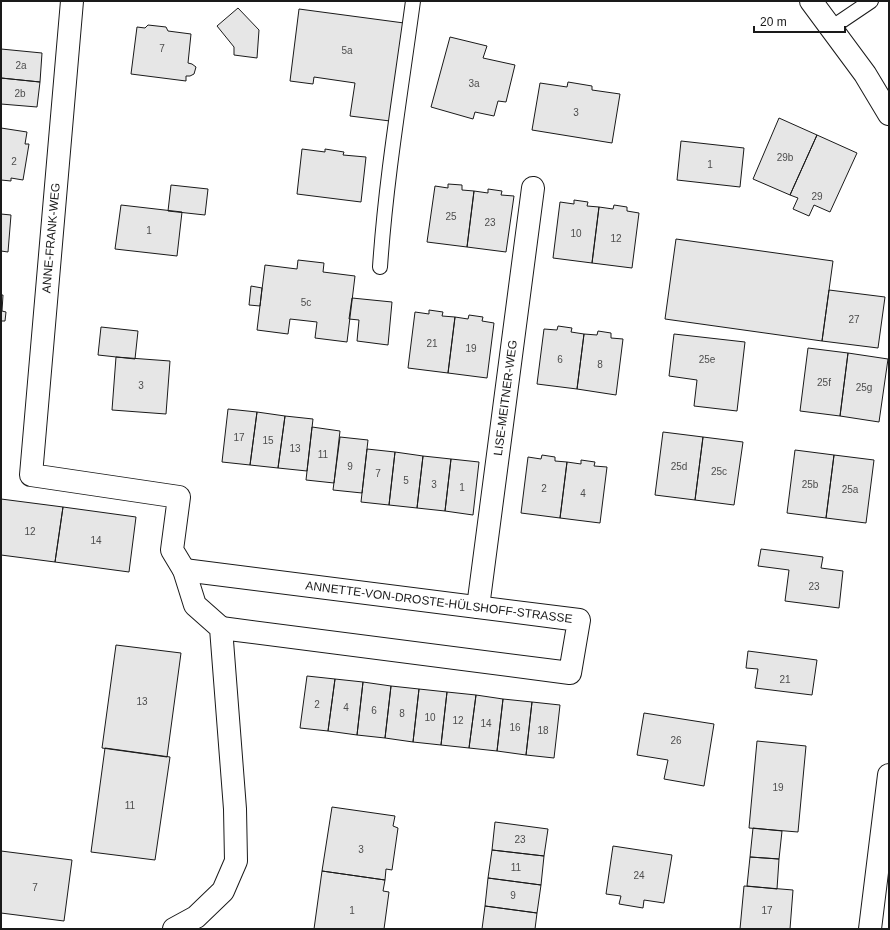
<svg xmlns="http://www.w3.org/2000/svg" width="890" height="930" viewBox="0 0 890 930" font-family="Arial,sans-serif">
<rect width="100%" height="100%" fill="#fff"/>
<!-- building -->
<path fill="#e6e6e6" stroke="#1a1a1a" d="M238,8L259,30L257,58L234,55V47L217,26Z
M299,9L404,23L390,121L350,116L355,83L314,77L313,84L290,81Z
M148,25L166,27L168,31L191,34L188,63L192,64L196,67L194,74L190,76H186V81L131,74L137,27L145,28Z
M450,37L487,46L483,58L515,65L506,102L498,101L494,116L475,112L473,119L431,107Z
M1,49L42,53L40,82L1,78Z
M1,78L40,82L37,107L1,104Z
M568,82L592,86V90L620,94L612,143L532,130L540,83L567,87Z
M779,118L817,135L790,195L753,179Z
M1,128L27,132L25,144H29L23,180L11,178V181L1,180Z
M817,135L857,153L830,212L814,205L809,216L793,209L798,198L790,195Z
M681,141L744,148L740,187L677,180Z
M302,149L325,152V149L344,152L343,155L366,157L361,202L297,194Z
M448,184L462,185V190L474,191L467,247L427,242L435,186L448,188Z
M171,185L208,189L205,215L168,211Z
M488,189L502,191L501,195L514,196L506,252L467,247L474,191L488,193Z
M574,200L588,202L587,206L599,207L592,263L553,258L560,202L574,204Z
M121,205L182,212L177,256L115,249Z
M614,205L627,207V211L639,213L632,268L592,263L599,207L613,209Z
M1,214L11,215L8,252L1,251Z
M676,239L833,261L822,341L665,319Z
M298,260L324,263L323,272L355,276L347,342L315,338L317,322L290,319L288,334L257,330L265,265L297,269Z
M251,286L262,288L260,306L249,305Z
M829,290L885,297L878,348L822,341Z
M1,295H3L2,311L6,312L5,321H1Z
M352,298L392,302L388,345L357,341L359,320L349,319Z
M429,310L443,312L442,316L455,317L448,373L408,368L415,312L429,314Z
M469,315L483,317L482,321L494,323L487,378L448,373L455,317L468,319Z
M558,326L572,328L571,332L584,334L577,389L537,384L544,329L557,330Z
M101,327L138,331L135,359L98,355Z
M598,331L611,333V338L623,339L616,395L577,389L584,334L597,335Z
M674,334L745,342L737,411L694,406L697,380L669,376Z
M808,348L848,353L840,416L800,411Z
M848,353L888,359L879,422L840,416Z
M116,357L170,361L166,414L112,410Z
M228,409L257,412L250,465L222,462Z
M257,412L285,416L278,468L250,465Z
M285,416L313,419L307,471L278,468Z
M312,427L340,431L334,483L306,480Z
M663,432L703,437L695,500L655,495Z
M340,437L368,440L362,493L333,490Z
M703,437L743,442L734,505L695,500Z
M367,449L395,452L389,505L361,502Z
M795,450L834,455L826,518L787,513Z
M395,452L423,456L417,508L389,505Z
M542,455L555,457V461L567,462L560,518L521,513L528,457L541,459Z
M834,455L874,460L866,523L826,518Z
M423,456L451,459L445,511L417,508Z
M451,459L479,462L473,515L445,511Z
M581,460L595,462L594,466L607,467L600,523L560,518L567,462L581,464Z
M1,499L63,507L55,562L1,555Z
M63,507L136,517L129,572L55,562Z
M761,549L823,557L821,568L843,571L839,608L785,601L789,570L758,566Z
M116,645L181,653L167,757L102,748Z
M748,651L817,660L812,695L755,688L758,669L746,668Z
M307,676L335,679L328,731L300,728Z
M335,679L363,682L357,735L328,731Z
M363,682L391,686L385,738L357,735Z
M391,686L419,689L413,742L385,738Z
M419,689L447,692L441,745L413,742Z
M447,692L476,695L469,748L441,745Z
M476,695L503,699L497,751L469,748Z
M503,699L532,702L526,755L497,751Z
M532,702L560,705L554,758L526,755Z
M644,713L714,724L704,786L664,779L668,760L637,755Z
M757,741L806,746L798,832L749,828Z
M105,748L170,757L155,860L91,852Z
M332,807L395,816L393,826L398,828L392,870L386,869L385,880L322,871Z
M495,822L548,829L544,856L492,850Z
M753,828L782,831L779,859L750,857Z
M613,846L672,855L664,903L644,900L643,908L619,904L621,896L606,894Z
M492,850L544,856L541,885L488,878Z
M1,851L72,860L64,921L1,913Z
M750,857L779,859L777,889L747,886Z
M322,871L385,880L383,891L389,892L384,929H314Z
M488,878L541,885L537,913L485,906Z
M744,886L793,890L790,929H740Z
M485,906L537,913L535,929H482Z"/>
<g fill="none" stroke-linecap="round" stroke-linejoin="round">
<defs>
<path id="lane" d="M831,28L871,1
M380,267C386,178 401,90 413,1"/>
<g id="street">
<path d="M72,1L31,475L179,497L172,550L184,570L195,605L221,628L235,809L236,861L223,891L196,917L174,929"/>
<path id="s1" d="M184,570L579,620L570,673L221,628"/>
<path id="s2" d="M478,607L533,188"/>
</g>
<path id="secondary" d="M811,1L865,74L889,114
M870,929L889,775"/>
</defs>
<!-- lane casing -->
<use href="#lane" stroke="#1a1a1a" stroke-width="16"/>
<!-- street casing -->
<use href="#street" stroke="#1a1a1a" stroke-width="24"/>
<!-- secondary casing -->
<use href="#secondary" stroke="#1a1a1a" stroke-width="24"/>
<!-- lane -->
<use href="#lane" stroke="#fff" stroke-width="14"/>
<!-- street -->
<use href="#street" stroke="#fff" stroke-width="22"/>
<!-- secondary -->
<use href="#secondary" stroke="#fff" stroke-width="22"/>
</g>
<g text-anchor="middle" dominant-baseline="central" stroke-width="3" stroke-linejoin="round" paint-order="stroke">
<!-- number labels -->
<g font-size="10" fill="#4d4d4d">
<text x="162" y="48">7</text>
<text x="347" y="50">5a</text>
<text x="21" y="65">2a</text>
<text x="474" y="83">3a</text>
<text x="20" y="93">2b</text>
<text x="576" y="112">3</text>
<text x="785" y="157">29b</text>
<text x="14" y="161">2</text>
<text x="710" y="164">1</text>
<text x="817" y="196">29</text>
<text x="451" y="216">25</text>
<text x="490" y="222">23</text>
<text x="149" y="230">1</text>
<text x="576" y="233">10</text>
<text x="616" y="238">12</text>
<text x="306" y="302">5c</text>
<text x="854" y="319">27</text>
<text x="432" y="343">21</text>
<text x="471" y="348">19</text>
<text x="560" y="359">6</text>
<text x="707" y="359">25e</text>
<text x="600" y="364">8</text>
<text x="824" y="382">25f</text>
<text x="141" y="385">3</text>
<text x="864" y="387">25g</text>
<text x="239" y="437">17</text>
<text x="268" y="440">15</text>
<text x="295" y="448">13</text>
<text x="323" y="454">11</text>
<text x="350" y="466">9</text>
<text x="679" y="466">25d</text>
<text x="719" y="471">25c</text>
<text x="378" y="473">7</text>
<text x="406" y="480">5</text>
<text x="434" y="484">3</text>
<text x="810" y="484">25b</text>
<text x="462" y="487">1</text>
<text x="544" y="488">2</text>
<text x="850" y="489">25a</text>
<text x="583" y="493">4</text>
<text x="30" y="531">12</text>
<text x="96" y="540">14</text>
<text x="814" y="586">23</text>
<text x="785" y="679">21</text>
<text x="142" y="701">13</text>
<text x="317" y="704">2</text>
<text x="346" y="707">4</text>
<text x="374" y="710">6</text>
<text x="402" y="713">8</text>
<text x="430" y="717">10</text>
<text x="458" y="720">12</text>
<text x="486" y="723">14</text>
<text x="515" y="727">16</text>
<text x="543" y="730">18</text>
<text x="676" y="740">26</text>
<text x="778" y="787">19</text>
<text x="130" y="805">11</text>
<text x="520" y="839">23</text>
<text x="361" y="849">3</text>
<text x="516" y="867">11</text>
<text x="639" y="875">24</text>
<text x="35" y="887">7</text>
<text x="513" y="895">9</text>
<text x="352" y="910">1</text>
<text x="767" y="910">17</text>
</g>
<!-- street labels -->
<g font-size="12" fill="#1a1a1a" stroke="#fff">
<text transform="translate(51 238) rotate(-85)">ANNE-FRANK-WEG</text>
<text stroke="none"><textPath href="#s2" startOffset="211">LISE-MEITNER-WEG</textPath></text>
<text stroke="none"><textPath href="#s1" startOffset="257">ANNETTE-VON-DROSTE-HÜLSHOFF-STRASSE</textPath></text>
</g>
</g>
<!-- border -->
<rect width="890" height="930" fill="none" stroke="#1a1a1a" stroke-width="4"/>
<!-- scale -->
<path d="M754 26v6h91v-6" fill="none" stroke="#1a1a1a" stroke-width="2"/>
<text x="760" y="26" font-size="12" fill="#1a1a1a" stroke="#ffffff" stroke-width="3" paint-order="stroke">20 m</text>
</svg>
